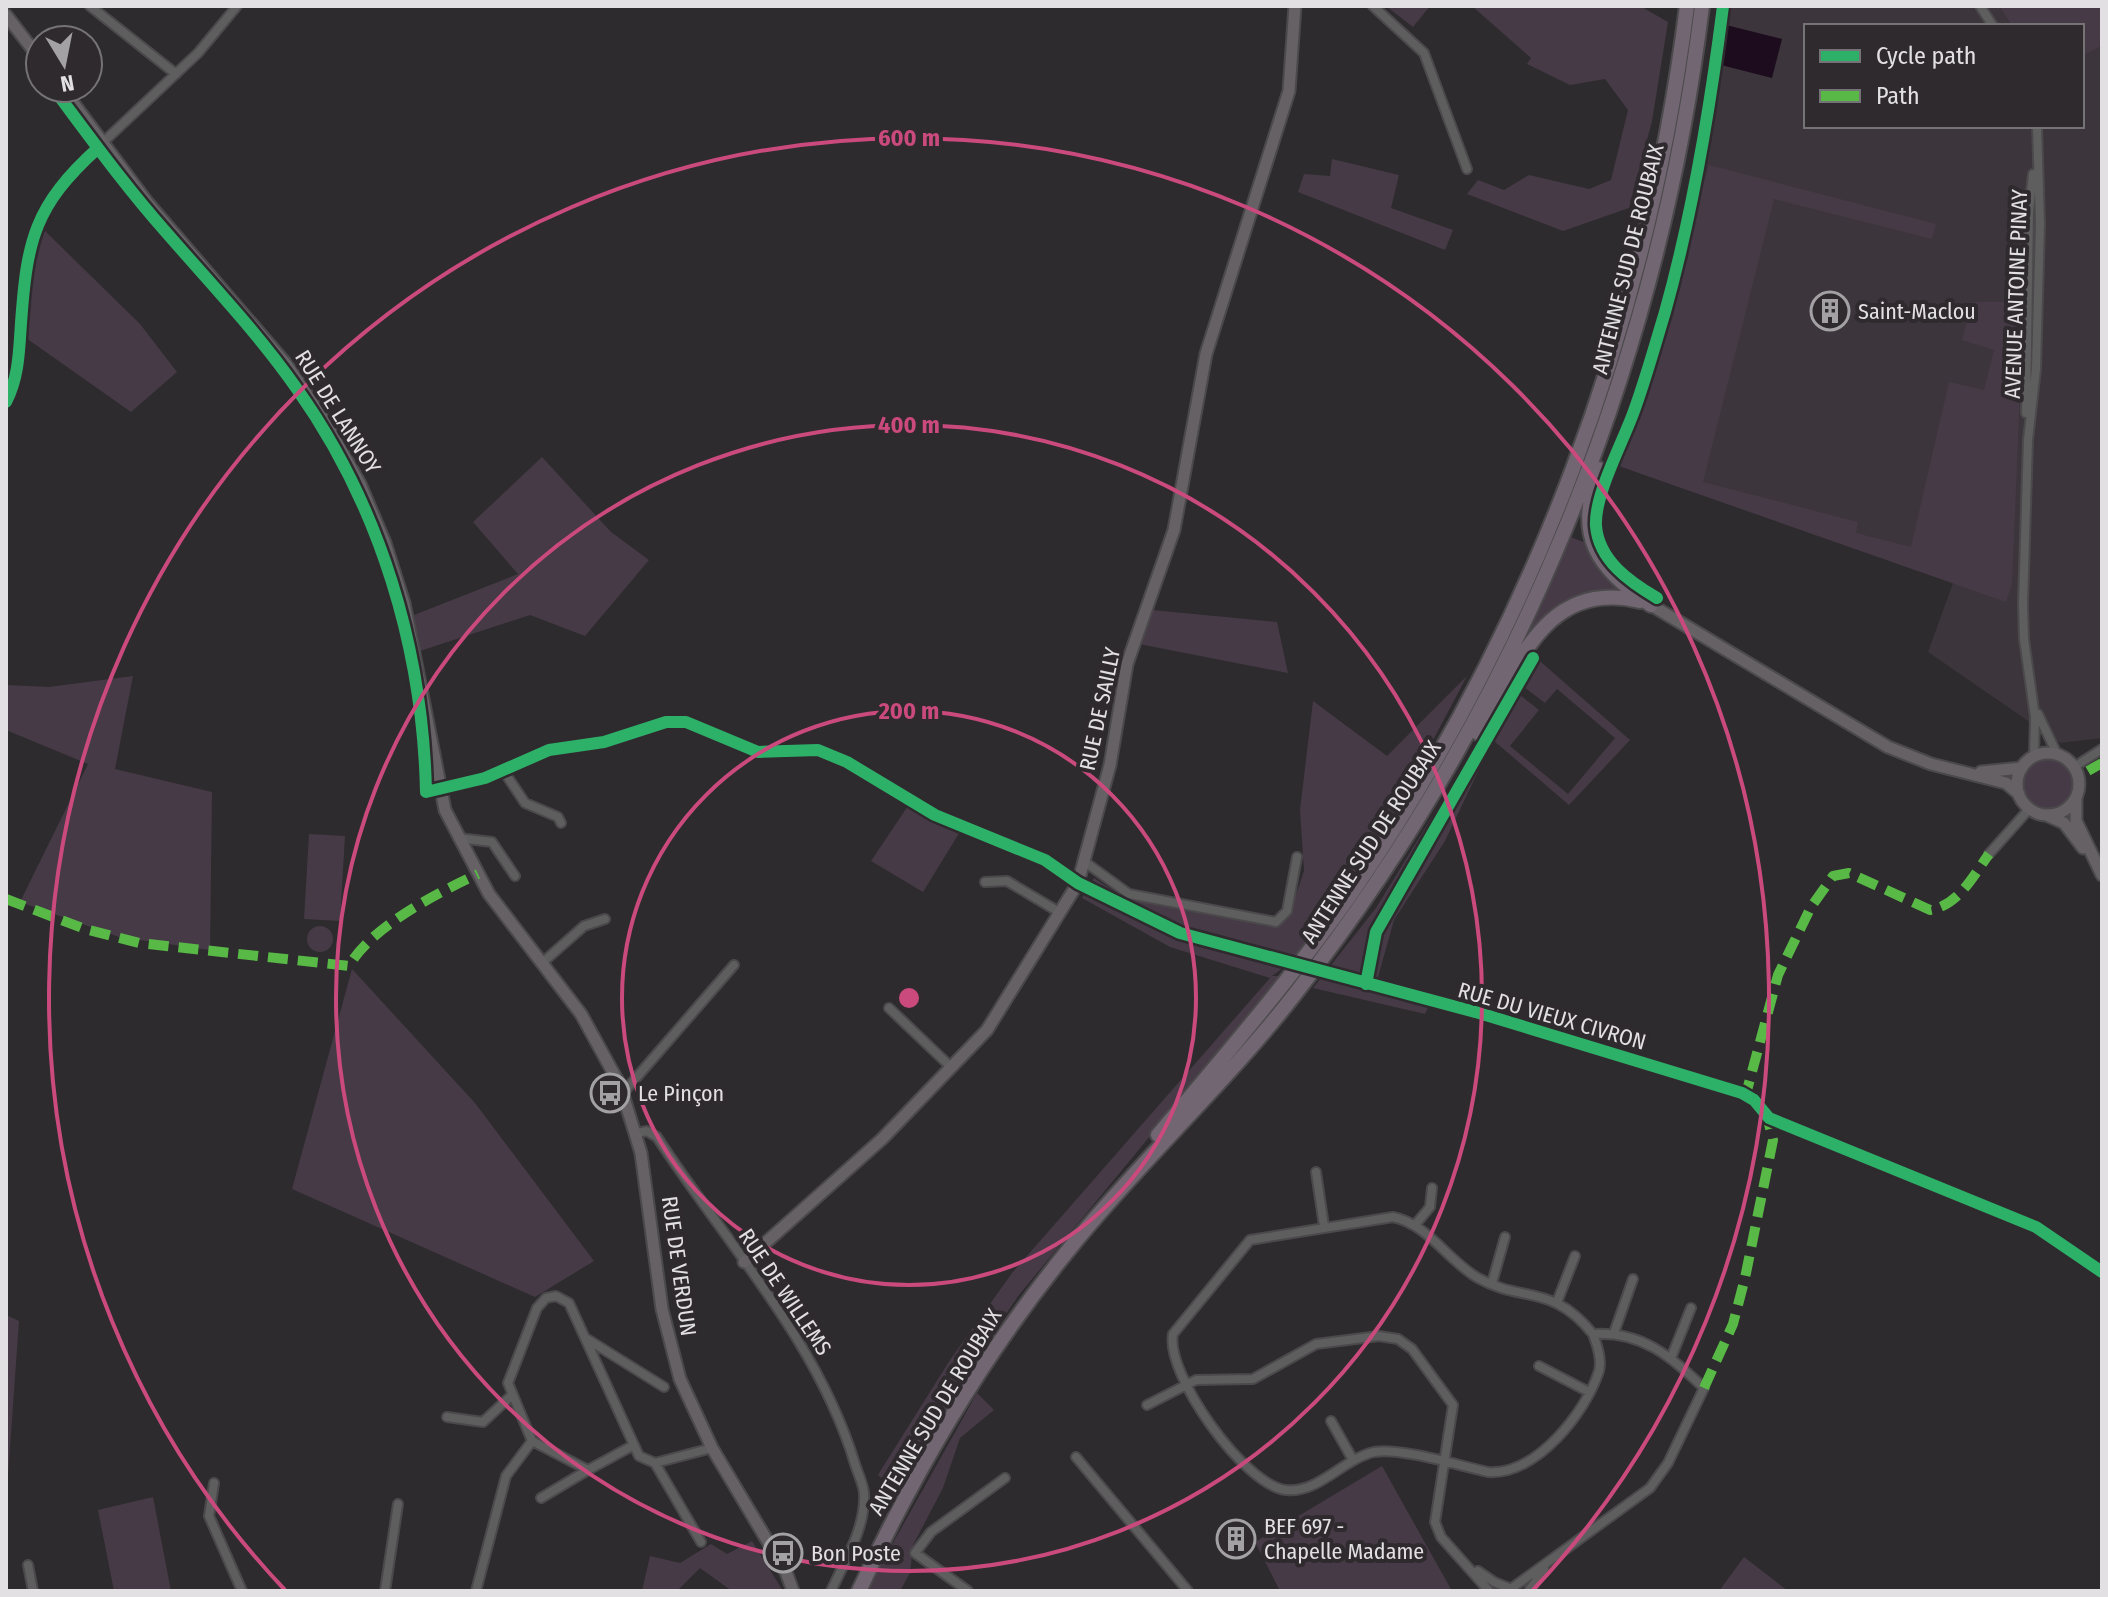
<svg xmlns="http://www.w3.org/2000/svg" width="2108" height="1597" viewBox="0 0 2108 1597" font-family="'Fira Sans Condensed',sans-serif">
<rect width="100%" height="100%" fill="#2d2b2d"/>
<!-- built -->
<path fill="#3c353c" d="M1727,6H1999L2012,26H1806V126H2082V56L2102,46V738L2060,743L1928,652L1953,583L1619,466L1682,270Z"/>
<!-- green -->
<path fill="#463a46" d="M1386,6H1430L1413,27Z
M1472,6H1640L1668,22L1652,121L1629,208L1563,231L1467,194L1478,180L1504,190L1529,175L1589,189L1611,180L1628,110L1605,79L1570,85L1527,64L1531,58Z
M1999,6H2102V46L2082,56V26H2012Z
M1332,159L1399,175L1391,208L1453,230L1445,250L1298,192L1304,174L1330,176Z
M1709,165L1936,224L1932,239L1774,199L1703,482L1858,522L1856,533L1911,547L1949,382L1984,390L1994,350L1962,340L1972,302H2009L2023,320L2012,584L2006,602L1619,466Z
M42,228L140,324L177,372L131,412L26,338L32,256Z
M542,457L611,532L649,560L585,636L530,615L420,651L414,615L518,574L473,522Z
M1568,536L1586,543L1598,568L1621,589L1619,594C1568,599 1553,604 1523,646L1520,645Z
M1152,610L1277,622L1288,673L1139,644Z
M1533,655L1630,740L1569,805L1493,740L1445,841L1394,920L1378,977L1434,995L1425,1014L1313,988L1376,908L1511,688L1539,710L1510,746L1568,794L1615,738L1557,689L1545,703L1516,681Z
M133,676L115,769L212,792L210,950L119,937L20,902L88,764L6,730V685L49,687Z
M1467,676L1396,810L1298,957L1272,976H1282L1019,1295L977,1356L896,1492L878,1475L881,1470L950,1360L1012,1273L1270,978L1170,947L1082,898L1094,878L1122,896L1277,926L1288,918L1304,871L1300,810L1313,701L1387,756Z
M2022 784a26 26 0 1 1 52 0a26 26 0 1 1-52 0Z
M908,806L961,830L923,892L871,861Z
M309,834L345,836L340,921L304,919Z
M307 939a13 13 0 1 1 26 0a13 13 0 1 1-26 0Z
M352,969L475,1103L594,1261L535,1297L292,1189Z
M6,1315L19,1321L6,1504Z
M977,1393L994,1410L960,1438L943,1488L913,1545L910,1573L900,1591H866Z
M1382,1466L1452,1591H1280L1255,1542Z
M153,1497L171,1591H114L98,1510Z
M752,1541L783,1591H732L700,1568L677,1591H642L650,1556L680,1563L711,1544L727,1554Z
M1744,1557L1788,1591H1719Z"/>
<!-- water -->
<path fill="#1c0c1d" d="M1726,25L1782,39L1772,78L1721,65Z"/>
<g fill="none" stroke-linecap="round" stroke-linejoin="round">
<defs>
<path id="street" d="M90,6L176,74
M1373,6L1424,53L1467,169
M1980,6L1993,26
M6,402C18,379 19,356 21,330C25,274 28,225 64,179L198,53L237,6
M2026,413L2029,211L2033,174
M2038,714L2057,754
M2034,756L2035,717L2024,639L2023,605L2028,440L2036,369L2040,224L2037,126
M2074,767L2102,749
M503,770L525,803L558,817L561,823
M458,838L492,842L515,876
M1989,854L2030,808
M1085,862L1129,894L1276,922L1287,911L1297,857
M985,882L1007,881L1059,912
M1078,883L1180,933L1266,958
M542,963L584,926L605,919
M1345,979L1479,1013L1746,1094
M889,1008L952,1068
M623,1093L734,965
M636,1133L647,1131L657,1137C726,1243 818,1341 855,1464C858,1474 863,1483 864,1493C866,1527 845,1561 831,1591
M1316,1172L1324,1226
M1415,1225L1430,1207L1432,1188
M1492,1283L1505,1237
M1557,1302L1575,1256
M1614,1333L1633,1279
M587,1339L664,1387
M1671,1358L1691,1308
M1539,1366L1589,1392
M1147,1405L1196,1380L1253,1379L1316,1344L1379,1336L1398,1339L1412,1349L1453,1405L1435,1522L1441,1537L1489,1591
M447,1417L483,1422L511,1396
M1331,1421L1353,1460
M532,1441L588,1470L541,1498
M1076,1457L1188,1591
M655,1463L701,1542
M588,1470L632,1446
M214,1483L209,1516L242,1591
M28,1565L33,1591
M1478,1571L1494,1582L1509,1588
M1512,1588L1650,1488L1668,1463L1704,1388C1670,1356 1642,1331 1593,1334C1552,1283 1522,1303 1478,1278C1448,1261 1428,1224 1393,1217L1250,1240L1173,1334C1165,1374 1245,1486 1286,1490C1318,1494 1343,1459 1374,1452C1400,1447 1460,1466 1488,1472C1536,1476 1586,1412 1599,1371C1602,1359 1597,1345 1593,1334
M385,1591L398,1504
M476,1591L506,1476L532,1441L508,1383L537,1308L546,1298L556,1296L569,1303L639,1456L655,1463L712,1448
M968,1591L915,1553L931,1532L1005,1478
M1529,1591L1544,1569"/>
<path id="secondary" d="M6,15L40,59
M62,88L147,202L287,365L326,423L360,484L385,543L404,603L445,810L489,894L581,1014L620,1085L641,1153L662,1309L680,1379L712,1448L786,1572L793,1591
M1651,605L1888,747L1931,764L2006,783L2019,794
M2017 784a31 31 0 1 1 62 0a31 31 0 1 1-62 0Z
M1981,772L2022,768
M2076,798V821L2102,875
M2046,815L2064,823L2083,848
M744,1262L882,1139L987,1030L1078,883L1110,765L1127,664L1174,530L1206,354L1289,91L1295,6"/>
<path id="highway" d="M1599,469C1575,538 1596,566 1651,605
M1478,733C1518,668 1544,578 1640,601
M1158,1135C1225,1055 1294,976 1353,891C1534,628 1647,323 1687,6
M859,1591C915,1470 986,1351 1070,1248C1141,1160 1225,1084 1295,994C1518,710 1658,364 1702,6"/>
</defs>
<!-- street casing -->
<use href="#street" stroke="#4b494b" stroke-width="12"/>
<!-- secondary casing -->
<use href="#secondary" stroke="#4b494b" stroke-width="15"/>
<!-- highway casing -->
<use href="#highway" stroke="#4b494b" stroke-width="18"/>
<!-- street -->
<use href="#street" stroke="#5f5e5f" stroke-width="8"/>
<!-- secondary -->
<use href="#secondary" stroke="#656165" stroke-width="11"/>
<!-- highway -->
<use href="#highway" stroke="#716671" stroke-width="14"/>
<defs>
<path id="street-bridge" d="M1266,958L1345,979"/>
</defs>
<!-- street-bridge casing -->
<use href="#street-bridge" stroke="#4b494b" stroke-width="12" stroke-linecap="butt"/>
<!-- street-bridge -->
<use href="#street-bridge" stroke="#5f5e5f" stroke-width="8"/>
<!-- quiet -->
<path stroke="#58b947" stroke-width="10" stroke-dasharray="20 10" stroke-linecap="butt" d="M2088,771L2102,763
M6,899L85,929L139,943L349,966C371,927 437,893 478,874
M1751,1098L1746,1094L1778,975L1811,907L1833,876L1849,873L1930,910C1959,905 1973,876 1989,854
M1704,1388L1733,1324L1745,1278L1773,1140L1767,1116"/>
<defs>
<path id="cycleway" d="M53,88C89,136 125,186 165,231C210,283 258,333 297,389C380,506 423,649 426,792L485,778L549,750L604,742L666,722H686L758,752L818,750L847,762L935,815L1045,860L1078,883L1180,933L1479,1013L1742,1093L1754,1100L1769,1118L2036,1227L2102,1272
M6,402C19,377 19,351 21,323C27,240 34,206 98,148
M1657,598C1630,582 1599,561 1596,526C1594,495 1623,442 1634,411C1646,378 1655,345 1665,312C1693,212 1710,109 1723,6
M1366,984L1376,932L1533,658"/>
</defs>
<!-- cycleway casing -->
<use href="#cycleway" stroke="#2e2a2e" stroke-width="17"/>
<!-- cycleway -->
<use href="#cycleway" stroke="#2db169" stroke-width="12"/>
</g>
<!-- distance rings -->
<g fill="none" stroke="#ca4a7d" stroke-width="4">
<circle cx="909" cy="998" r="287"/>
<circle cx="909" cy="998" r="573"/>
<path d="M285 1590A860 860 0 1 1 1533 1590"/>
</g>
<!-- icons -->
<defs>
<symbol id="building-ring" viewBox="-11 -11 22 22"><circle r="9.5" fill="#2e2a2e" stroke="#a3a1a3" stroke-width="1.5"/><path d="M-4-6H4V6H1V3H-1V6H-4ZM-2.5-4.3h1.7v1.8h-1.7ZM.8-4.3h1.7v1.8H.8ZM-2.5-1h1.7V.8h-1.7ZM.8-1h1.7V.8H.8Z" fill="#a3a1a3"/></symbol>
<symbol id="bus-ring" viewBox="-11 -11 22 22"><circle r="9.5" fill="#2e2a2e" stroke="#a3a1a3" stroke-width="1.5"/><path d="M-5-6H5V4H4V6H2V4H-2V6H-4V4H-5ZM-3.5-4V0h7V-4ZM-3.5 1.2v1.5H-2V1.2ZM2 1.2v1.5H3.5V1.2Z" fill="#a3a1a3"/></symbol>
</defs>
<g fill-rule="evenodd">
<use href="#building-ring" x="1808" y="289" width="44" height="44"/>
<use href="#bus-ring" x="588" y="1071" width="44" height="44"/>
<use href="#building-ring" x="1214" y="1517" width="44" height="44"/>
<use href="#bus-ring" x="761" y="1531" width="44" height="44"/>
</g>
<g text-anchor="middle" dominant-baseline="central" stroke-width="8" stroke-linejoin="round" paint-order="stroke">
<!-- street labels -->
<g font-size="22" fill="#e3e0e3" stroke="#2e2a2e">
<text transform="translate(1628 259) rotate(-76)">ANTENNE SUD DE ROUBAIX</text>
<text transform="translate(2016 294) rotate(-88)">AVENUE ANTOINE PINAY</text>
<text transform="translate(338 412) rotate(58)">RUE DE LANNOY</text>
<text transform="translate(1100 709) rotate(-78)">RUE DE SAILLY</text>
<text transform="translate(1371 842) rotate(-57)">ANTENNE SUD DE ROUBAIX</text>
<text transform="translate(1552 1016) rotate(16)">RUE DU VIEUX CIVRON</text>
<text transform="translate(679 1266) rotate(82)">RUE DE VERDUN</text>
<text transform="translate(785 1292) rotate(56)">RUE DE WILLEMS</text>
<text transform="translate(935 1412) rotate(-59)">ANTENNE SUD DE ROUBAIX</text>
</g>
<!-- poi labels -->
<g font-size="22" fill="#e3e0e3" stroke="#2e2a2e" text-anchor="start">
<text x="1858" y="311">Saint-Maclou</text>
<text x="638" y="1093">Le Pinçon</text>
<text x="1264" y="1526">BEF 697 -<tspan x="1264" dy="25">Chapelle Madame</tspan></text>
<text x="811" y="1553">Bon Poste</text>
</g>
</g>
<circle cx="909" cy="998" r="12" fill="#ca4a7d" stroke="#2e2a2e" stroke-width="4"/>
<g font-size="24" text-anchor="middle" font-weight="bold" fill="#ca4a7d" stroke="#2e2a2e" stroke-width="8" stroke-linejoin="round" paint-order="stroke">
<text x="909" y="146">600 m</text>
<text x="909" y="433">400 m</text>
<text x="909" y="719">200 m</text>
</g>
<!-- border -->
<rect width="2108" height="1597" fill="none" stroke="#e3e0e3" stroke-width="16"/>
<!-- legend -->
<rect x="1804" y="24" width="280" height="104" fill="#2e2a2e" stroke="#767376" stroke-width="2"/>
<rect x="1820" y="50" width="40" height="12" fill="#2db169" stroke="#767376" stroke-width="2"/>
<text x="1876" y="64" font-size="24" fill="#e3e0e3">Cycle path</text>
<rect x="1820" y="90" width="40" height="12" fill="#58b947" stroke="#767376" stroke-width="2"/>
<text x="1876" y="104" font-size="24" fill="#e3e0e3">Path</text>
<!-- north arrow -->
<g transform="translate(64 64) rotate(170)"><circle r="38" fill="#2e2a2e" stroke="#767376" stroke-width="2"/>
<path d="M0-6L14 30L0 20L-14 30Z" fill="#a3a1a3"/>
<text y="-12" font-size="22" font-weight="bold" text-anchor="middle" fill="#e3e0e3">N</text>
</g>
</svg>
